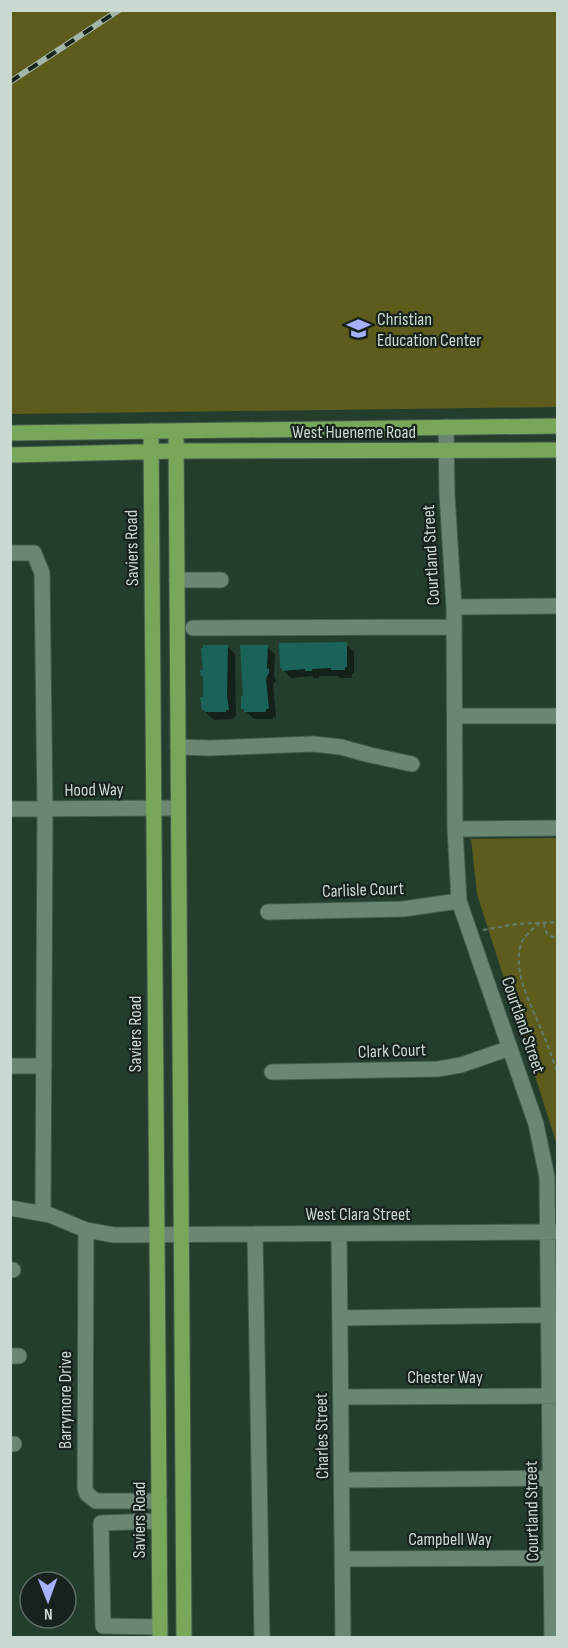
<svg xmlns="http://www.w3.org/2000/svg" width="568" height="1648" viewBox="0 0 568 1648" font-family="'Sofia Sans Condensed',sans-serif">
<rect width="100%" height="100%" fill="#243e2e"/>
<!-- green -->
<path fill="#5e5c1c" d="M10,11H557V407L11,414Z
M557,838H558L557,1145L477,894L471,839Z"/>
<!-- shadow -->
<path fill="#0007" d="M346,644L354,652V674H352V678H340L338,676H319V678H314L312,676L291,678L283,670Z
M227,646L235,654L236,717H234L233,719L214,720L203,710L205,698Z
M267,647L275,654L274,676L276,681L273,684L276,717H273V719H254L243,709L244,697Z"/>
<!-- building -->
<path fill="#196358" d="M347,642V667H345V670H331V668L312,669V671H305V669L282,671V668H280L279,643Z
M203,645H228L227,696L229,710H226V712H205L204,710H202L200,697H203V676H201L200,670H203L201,648H203Z
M240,645H268L267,669L269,668V673L266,678L269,709H266V712H244V709H241V696H243Z"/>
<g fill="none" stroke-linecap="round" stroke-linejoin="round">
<defs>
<path id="minor" d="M446,427L447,494L454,607L455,829L459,901L536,1124L547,1177L552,1638
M10,553H34L42,573L45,810L43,1213
M177,580H221
M454,607L558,606
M193,628L454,627
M455,716H558
M178,747L209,748L313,744L341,747L370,755L412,764
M10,809L177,808
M455,829L558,828
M268,912L403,909L459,901
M10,1066H44
M272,1072L438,1069L461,1065L510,1048
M10,1208L50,1215L86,1230L114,1235L558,1232
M86,1230L85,1488L87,1494L96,1501H159
M255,1234L262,1638
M339,1234L343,1638
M10,1270H13
M340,1318L550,1315
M10,1356H19
M341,1397L558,1396
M10,1444H14
M342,1480L551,1478
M159,1521L101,1523L103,1626L160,1627
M343,1559L558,1558"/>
<path id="major" d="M151,431L160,1638
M176,431C176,833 182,1235 184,1638
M10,433L558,426
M10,455L176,451L558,450"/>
</defs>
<!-- minor casing -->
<use href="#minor" stroke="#445b4e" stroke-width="17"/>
<!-- major casing -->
<use href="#major" stroke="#445b4e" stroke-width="17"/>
<!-- path -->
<path stroke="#647a6c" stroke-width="2" stroke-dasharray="4.5 3" stroke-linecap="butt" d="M540,923C531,930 522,937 520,948C514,978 533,1008 543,1034C549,1047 553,1061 558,1074
M544,923C545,933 547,936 558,938
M483,930L517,924L558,922"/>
<!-- minor -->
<use href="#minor" stroke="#6a8774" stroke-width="15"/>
<!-- major -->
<use href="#major" stroke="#79a75a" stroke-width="15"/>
<defs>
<path id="rail" d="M10,82L119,10"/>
</defs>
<!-- rail casing -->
<use href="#rail" stroke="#a4b6aa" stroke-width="6"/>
<!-- rail -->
<use href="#rail" stroke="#16221b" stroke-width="4" stroke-dasharray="11" stroke-linecap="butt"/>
</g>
<!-- icons -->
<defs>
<symbol id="school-bare" viewBox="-9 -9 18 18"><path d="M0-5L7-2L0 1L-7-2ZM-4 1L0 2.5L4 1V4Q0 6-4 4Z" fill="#a7b0fc" stroke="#16221b" stroke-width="2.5" paint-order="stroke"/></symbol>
</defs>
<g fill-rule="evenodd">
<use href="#school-bare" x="342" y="312" width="33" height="33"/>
</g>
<g text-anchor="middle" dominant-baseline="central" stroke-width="4.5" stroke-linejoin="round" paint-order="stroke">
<!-- poi labels -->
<g font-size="18" fill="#cad9cf" stroke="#16221b" text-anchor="start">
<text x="377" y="319">Christian<tspan x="377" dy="21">Education Center</tspan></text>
</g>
<!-- street labels -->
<g font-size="18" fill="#cad9cf" stroke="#16221b">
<text x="354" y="432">West Hueneme Road</text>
<text transform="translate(132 548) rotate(-91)">Saviers Road</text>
<text transform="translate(431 555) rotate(-93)">Courtland Street</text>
<text transform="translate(94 790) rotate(-1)">Hood Way</text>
<text transform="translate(363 890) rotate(-2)">Carlisle Court</text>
<text transform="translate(523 1025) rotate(71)">Courtland Street</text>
<text transform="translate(135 1034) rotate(-90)">Saviers Road</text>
<text transform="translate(392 1051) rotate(-2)">Clark Court</text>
<text x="358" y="1214">West Clara Street</text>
<text x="445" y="1377">Chester Way</text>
<text transform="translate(65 1400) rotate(-90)">Barrymore Drive</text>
<text transform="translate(322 1436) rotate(-91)">Charles Street</text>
<text transform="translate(532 1511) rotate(-91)">Courtland Street</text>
<text transform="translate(139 1520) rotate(-90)">Saviers Road</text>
<text x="450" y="1539">Campbell Way</text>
</g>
</g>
<!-- border -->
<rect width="568" height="1648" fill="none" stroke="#cad9cf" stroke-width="24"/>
<!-- north arrow -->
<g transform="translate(48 1600) rotate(179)"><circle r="28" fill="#16221b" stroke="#5e6b63" stroke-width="1.5"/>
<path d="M0-4.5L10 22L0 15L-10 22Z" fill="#a7b0fc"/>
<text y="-9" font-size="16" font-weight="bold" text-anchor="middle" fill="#cad9cf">N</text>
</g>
</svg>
